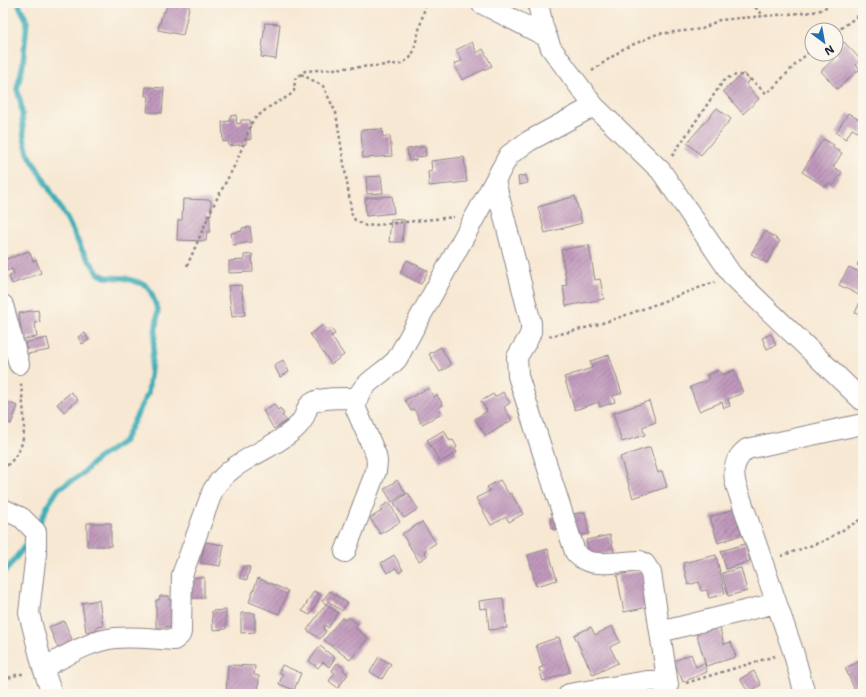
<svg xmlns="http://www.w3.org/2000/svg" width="866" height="697" viewBox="0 0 866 697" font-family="'Shantell Sans',sans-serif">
<defs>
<pattern id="building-hatch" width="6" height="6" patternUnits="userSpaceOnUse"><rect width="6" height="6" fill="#c099bc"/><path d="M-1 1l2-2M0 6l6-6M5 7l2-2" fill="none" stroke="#9c7c9a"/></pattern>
</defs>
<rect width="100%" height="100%" fill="#fbf7ec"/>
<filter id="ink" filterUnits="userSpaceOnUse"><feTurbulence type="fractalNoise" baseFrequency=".025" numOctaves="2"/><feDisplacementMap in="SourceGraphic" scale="8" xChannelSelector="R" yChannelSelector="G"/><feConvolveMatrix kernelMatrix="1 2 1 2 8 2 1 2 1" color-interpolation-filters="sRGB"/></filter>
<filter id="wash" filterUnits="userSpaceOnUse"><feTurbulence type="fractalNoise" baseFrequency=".012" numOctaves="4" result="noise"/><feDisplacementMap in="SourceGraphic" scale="16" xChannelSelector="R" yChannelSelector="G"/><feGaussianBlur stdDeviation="0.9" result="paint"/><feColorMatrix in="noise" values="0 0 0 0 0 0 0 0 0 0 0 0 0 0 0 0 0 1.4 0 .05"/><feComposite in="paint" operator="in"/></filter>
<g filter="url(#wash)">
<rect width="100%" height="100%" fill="#f7e8d3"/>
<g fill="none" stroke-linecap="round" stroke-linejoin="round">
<!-- stream -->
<path stroke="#3eaeb9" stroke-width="5.5" d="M18,3L27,21L23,64L17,89L21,104L24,138L28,153L67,219L82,250L98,273L105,277L124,278L144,284L150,290L158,310L148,393L124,441L97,459L80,476L59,488L48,505L37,528
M3,573L8,568L30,539"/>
</g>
<g id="blocks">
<!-- building -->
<path fill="url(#building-hatch)" d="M167,3H190L183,35L158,30L163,12H165Z
M265,23L280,24L276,59L261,57Z
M472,42L477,53L483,49L492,66L462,80L454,64L462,61L456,50Z
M844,42L861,60L856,65L860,69L837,89L821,71L837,56L836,50Z
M744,73L750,80L746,84L759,99L743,114L723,91Z
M146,87L164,88L162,113L147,112L149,96H145Z
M717,108L731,119L701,155L687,143Z
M848,113L863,122V135L852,129L846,139L836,133Z
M236,115L237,124L241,123V120H250L251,139L246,140V144L229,146L228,141L223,142L222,122L230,121V116Z
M382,129L383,137L390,136L392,156L363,158L361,130Z
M823,139L834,145L832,147L842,153L833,167L842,172L833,186L829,183L826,187L802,172Z
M425,146L426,156L416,157V160L409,161L407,149Z
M464,157L467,182L429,186L428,172L432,171L431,161Z
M526,175L528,183L519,185L518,177Z
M381,176L383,193L367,194L366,177Z
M392,196L394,213L366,216L365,198Z
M575,196L582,223L545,233L538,207Z
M183,199L211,200V215L207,214V218H210V232H207L206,241L177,240L178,220H182Z
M391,219L404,220L402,242H389Z
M250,227L252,242L233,245L231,233L242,231V228Z
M765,231L780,241L767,263L751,254Z
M589,245L595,280L600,279L604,299L566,306L563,286L567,285L561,250Z
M29,251L33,261L36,260L41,273L12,284L9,276L14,274L12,269L7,271L4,260Z
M863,253V268L857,265Z
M252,254L253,272L229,273V261L244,260V255Z
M407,260L428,271L421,284L400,273Z
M849,267L863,274V297L839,285Z
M241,285L245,315L232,317L228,286Z
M860,302L863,304V316L855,313Z
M38,310L40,322L35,323L37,337L22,339L19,313Z
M323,325L327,330L331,328L335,334L331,336L344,355L331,364L310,334Z
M85,333L89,340L82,344L78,337Z
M771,334L776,345L767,349L762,338Z
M47,338L50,350L27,354L25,343Z
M441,347L451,365L440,372L429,354Z
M609,355L622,393L613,396L615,402L600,407L599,402L575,410L564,377L592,368L590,361Z
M283,360L289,372L280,377L274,365Z
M719,370L722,375L734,370L743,393L728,399L730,406L724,408L722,402L699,411L690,387L709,380L707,375Z
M429,388L433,397L437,395L443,405L439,407L442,414L422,424L414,409L411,411L405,400Z
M71,392L78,400L64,412L57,404Z
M503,392L510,403L504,407L512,420L486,436L475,419L487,411L481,401L493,394L495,397Z
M649,401L656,422L642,427L645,435L622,442L613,413Z
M6,402L18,406L11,424L3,421V409Z
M274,404L278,410L280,408L284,414L282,415L287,421L274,429L263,411Z
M444,430L450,441L453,440L457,447L455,449L457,453L440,462L427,440Z
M650,447L658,473L662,471L667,487L633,498L620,457Z
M397,480L406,493L392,502L384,489Z
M500,480L509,494L511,493L523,514L509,522L506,517L491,525L476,498L490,491L487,487Z
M408,493L418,509L404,518L394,503Z
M389,502L400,522L380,534L370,518L382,511L380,508Z
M741,507L749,532L718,543L710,517Z
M585,512L589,534L576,536L573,514Z
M562,515L565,527L553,530L550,518Z
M422,522L436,543L424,551L427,556L419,561L402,534Z
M87,523H111V546H87Z
M610,535L614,552L590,557L586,540Z
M205,542L224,545L220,566L201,563Z
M745,544L750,561L726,569L721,551Z
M548,549L557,580L536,586L528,555Z
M394,555L403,570L399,573L396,568L387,573L381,563Z
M716,555L725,594L709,598L707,590L701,591L699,582L688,585L683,563Z
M243,566L250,567L247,580L240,578Z
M741,568L747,591L728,596L722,573Z
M642,571L648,607L624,612L617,575Z
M204,577V598H189V578Z
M258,578L288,591L279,614L249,602Z
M314,591L321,595L310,615L302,611Z
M330,591L347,603L342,611L328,601L326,604L322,601Z
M160,596H169V600H177V627H156V600H159Z
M503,598L507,628L489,630L487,608L480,609L479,601Z
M99,600L103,626L96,627V630L86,632L82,603Z
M326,604L338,613L328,628L325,625L323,629L326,631L320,639L307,630Z
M226,610V629L213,630L212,611Z
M241,613H255V632L241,633Z
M348,617L358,624L355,628L368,638L350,660L324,640L342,618L346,620Z
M64,621L73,642L58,648L49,627Z
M719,625L724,644L731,642L736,657L706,666L696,632Z
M612,626L620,642L610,647L618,663L593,675L574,635L591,627L595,635Z
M559,637L570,672L543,681L539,668L543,667L536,645Z
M320,646L335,658L329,667L323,662L318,668L309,661Z
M691,654L696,667L704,663L707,672L683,682L674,661Z
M379,657L391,664L382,679L370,672Z
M863,660V687L855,690L845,668Z
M337,663L344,668L343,670L348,674L338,688L329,681L335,673L332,671Z
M228,665L255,666L254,675L259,676L258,694H226Z
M282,665L301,673L294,690L279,684L283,674L279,672Z
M754,671L761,685L748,692L740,679Z"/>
</g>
</g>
<g filter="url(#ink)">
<use href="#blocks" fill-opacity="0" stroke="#8c8587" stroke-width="1"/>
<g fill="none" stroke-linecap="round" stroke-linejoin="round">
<defs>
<path id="minor" d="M481,3L547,37
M538,3L543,27L551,48L594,106L661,171L732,275L863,401
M495,181L531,323V332L528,339L517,357L518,376L575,552C578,556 582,559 587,561C599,566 627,561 640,561L645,564L651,573L668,685
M3,305L19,364
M3,509L22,518L36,532V553L29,613L43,668L52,694
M345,552L376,471L377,462L376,455L356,409C355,384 382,376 397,359L509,155L529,141L594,106
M660,632L776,603
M43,668C66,656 89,641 115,638C134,636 155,639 174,640L180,635L181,632L182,575L213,490C230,461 266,453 291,432C295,429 300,424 303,419C307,412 306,405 314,402C324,397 345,398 356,398
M569,694L647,681H656L668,685
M805,694L793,651L736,485C732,470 734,459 747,449L863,424"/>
</defs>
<!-- minor casing -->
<use href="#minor" stroke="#8c8587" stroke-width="22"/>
<!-- path -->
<path stroke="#8c8587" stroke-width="2.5" stroke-dasharray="3 3" stroke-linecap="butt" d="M751,3L764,16
M836,32L863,12
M592,71L623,49L657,34L702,29L719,20L813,12L821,10L833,3
M301,74L323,86L336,113L352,215L355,220L366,226L454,217
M672,156L724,80C745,68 750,80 766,93L772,89L795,65L812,49
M187,266L213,206L236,163L253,120L269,107L289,96L294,91L295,79L305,71L401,64L410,58L413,53L426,3
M549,336C604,327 661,301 715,282
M3,470C9,464 16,457 20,448C28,432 22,401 21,383
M781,556L824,541L863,518
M3,680L19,674H25
M686,683L775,656"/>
<!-- minor -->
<use href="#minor" stroke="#fff" stroke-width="20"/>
</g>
</g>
<!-- margin -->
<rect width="866" height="697" fill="none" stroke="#fbf7ec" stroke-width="16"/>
<!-- north arrow -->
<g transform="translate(824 42) rotate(148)"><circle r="19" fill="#fbf7ec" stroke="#a4a2a5"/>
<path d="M0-3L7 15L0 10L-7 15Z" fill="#1f6fb2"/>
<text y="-6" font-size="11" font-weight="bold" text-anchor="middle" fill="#22223b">N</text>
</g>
</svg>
